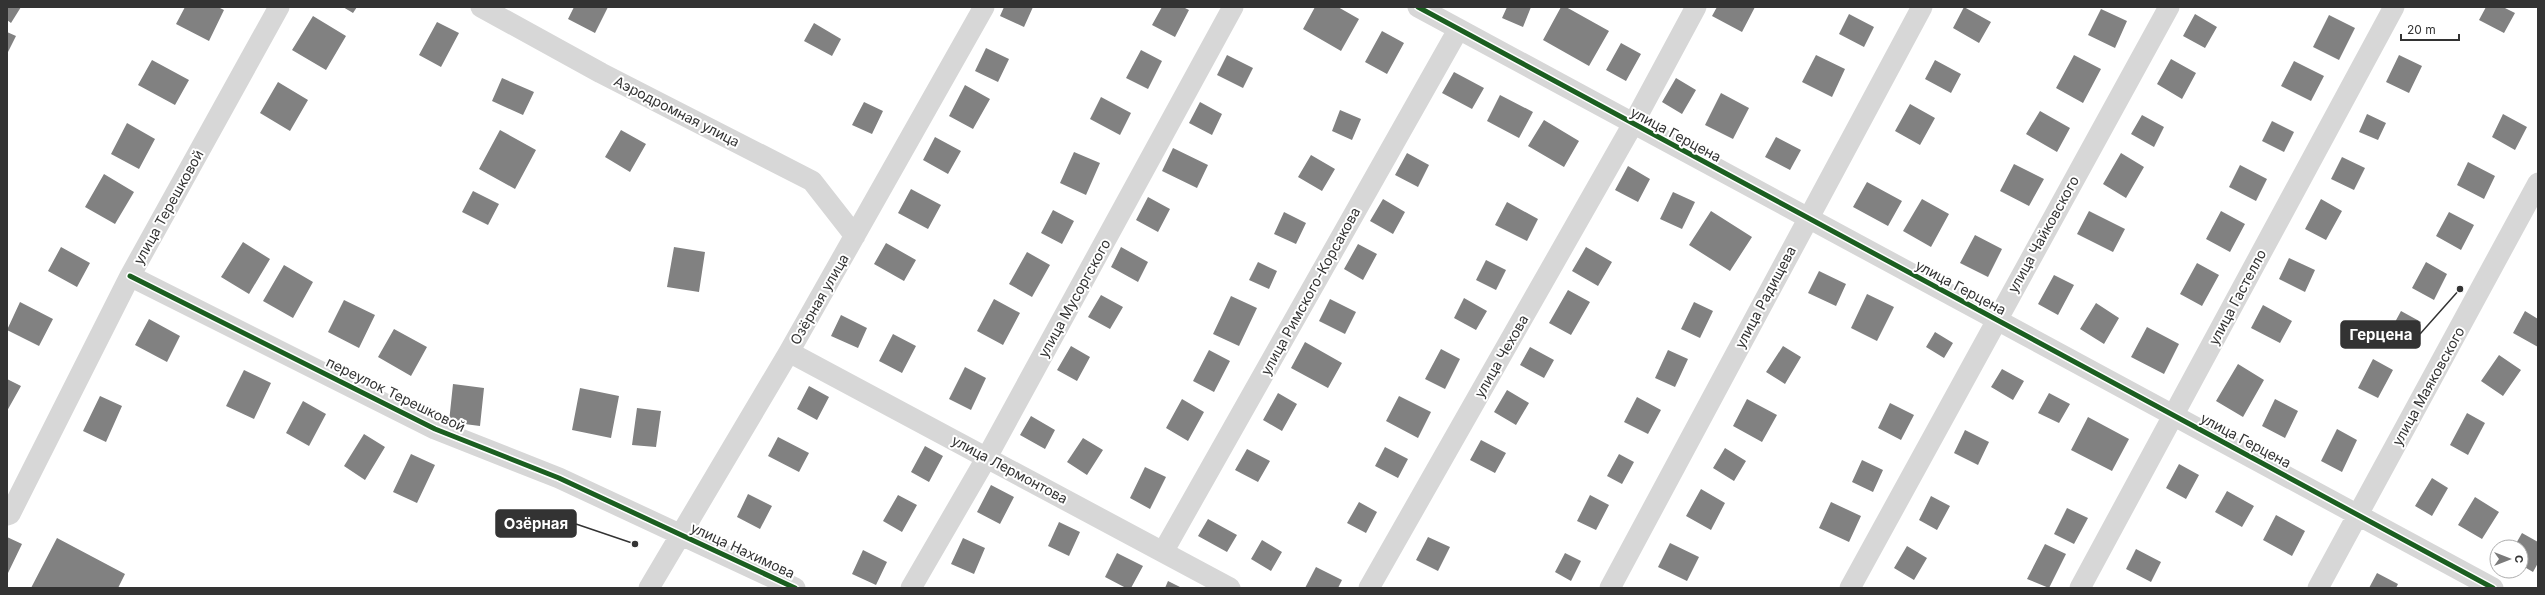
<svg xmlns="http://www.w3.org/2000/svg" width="2545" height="595" viewBox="0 0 2545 595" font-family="Inter,sans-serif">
<rect width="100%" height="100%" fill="#fff"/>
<!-- building -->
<path fill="#818181" d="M7,7H21L11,23L7,20Z
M185,7H218L224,10L209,41L176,24Z
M343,7H357L353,13Z
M574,7H608L595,33L568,19Z
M1004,7H1033L1024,27L1000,16Z
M1162,7H1183L1189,10L1175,37L1152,25Z
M1315,7H1338L1359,19L1341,51L1303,29Z
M1507,7H1531L1523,27L1502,18Z
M1561,7H1566L1609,31L1589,66L1543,40Z
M1717,7H1755L1742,32L1712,16Z
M1964,7L1991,22L1979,43L1953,28Z
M2486,7H2503L2515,13L2504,33L2479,20Z
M2101,9L2127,21L2115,48L2088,35Z
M1849,14L1874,27L1864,47L1839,34Z
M2195,14L2217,27L2205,48L2183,36Z
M2329,15L2355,28L2339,60L2313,47Z
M313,16L346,36L326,70L292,50Z
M437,22L459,33L441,67L419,55Z
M814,23L841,39L832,56L804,41Z
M1382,31L1404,43L1387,74L1365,62Z
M7,32L16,36L7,54Z
M1621,43L1641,54L1626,81L1606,70Z
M986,48L1009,59L998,82L975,71Z
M1141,50L1162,61L1148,89L1126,78Z
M1227,55L1253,68L1243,88L1217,75Z
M1816,55L1845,69L1832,97L1802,82Z
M2074,55L2101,69L2083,103L2056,88Z
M2399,55L2422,66L2409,93L2386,82Z
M2171,59L2196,73L2182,99L2157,84Z
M152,60L189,80L175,105L138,85Z
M1935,60L1961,74L1951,93L1925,79Z
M2294,61L2324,76L2311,101L2281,86Z
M1454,72L1484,88L1472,109L1442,93Z
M502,78L534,92L523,115L492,101Z
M1676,78L1696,90L1682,114L1662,102Z
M278,82L308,100L290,131L260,113Z
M965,85L990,99L973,129L949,116Z
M1721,93L1749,108L1733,139L1705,125Z
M1500,95L1533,112L1519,138L1487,121Z
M1101,97L1131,113L1120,135L1090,119Z
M864,102L883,111L872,134L852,125Z
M1200,102L1222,114L1212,135L1189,123Z
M1910,104L1935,118L1920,145L1895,131Z
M1340,110L1361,119L1352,140L1332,131Z
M2040,111L2070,128L2057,152L2026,134Z
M2367,114L2386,123L2378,140L2359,132Z
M2503,114L2527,127L2515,150L2492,137Z
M2142,115L2164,127L2154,147L2131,134Z
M1544,120L1579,141L1564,167L1528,146Z
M2272,121L2294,132L2284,152L2262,141Z
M127,123L155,139L139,169L111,154Z
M500,130L536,150L515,189L479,169Z
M621,130L646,144L630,172L605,157Z
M935,137L961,151L948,174L923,160Z
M1776,137L1801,150L1790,170L1765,157Z
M1173,148L1208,165L1197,188L1162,171Z
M1074,152L1100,163L1086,195L1060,183Z
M1407,153L1429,165L1418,187L1395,175Z
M2121,153L2144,167L2126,198L2103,184Z
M1311,155L1335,169L1322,191L1298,177Z
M2342,157L2365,168L2354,190L2331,179Z
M2468,162L2495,176L2484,199L2457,185Z
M2014,164L2044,179L2029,206L2000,191Z
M2240,165L2267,179L2256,201L2229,187Z
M1628,166L1650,179L1638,202L1615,190Z
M104,174L134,192L115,224L85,207Z
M1867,182L1902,201L1888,226L1853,207Z
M911,189L941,205L928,229L898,213Z
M473,191L499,204L488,225L462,212Z
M1673,192L1695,202L1682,229L1660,219Z
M1148,197L1170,209L1158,232L1136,220Z
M1383,199L1405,212L1393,234L1370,221Z
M1922,199L1949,214L1931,247L1903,231Z
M2321,199L2342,211L2326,240L2305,229Z
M1507,202L1538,219L1527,241L1495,225Z
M1053,210L1074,221L1062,244L1041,233Z
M1711,211L1752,237L1730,271L1689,245Z
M2089,211L2125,229L2113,252L2077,234Z
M2221,211L2245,224L2230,252L2206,239Z
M1284,212L1306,223L1296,244L1274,234Z
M2449,212L2474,225L2461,250L2436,236Z
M1975,235L2002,249L1988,277L1960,263Z
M243,242L270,259L249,294L221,277Z
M886,243L916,260L904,281L874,264Z
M1358,244L1377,254L1363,280L1344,269Z
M61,247L90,263L77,287L48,271Z
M674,247L705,252L699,292L667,287Z
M1121,247L1148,262L1138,282L1111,267Z
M1586,247L1612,262L1598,286L1572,271Z
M1027,252L1050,265L1032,297L1009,284Z
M2289,258L2315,270L2305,292L2279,279Z
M1486,260L1506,270L1496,290L1476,280Z
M1258,262L1277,271L1269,289L1249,280Z
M2426,262L2447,274L2434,300L2412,288Z
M2197,263L2219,275L2202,306L2180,294Z
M284,265L313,282L293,318L263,301Z
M1819,271L1846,284L1836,306L1808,293Z
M2054,275L2074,285L2058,315L2038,304Z
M1568,290L1590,302L1571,335L1549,323Z
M1867,294L1894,307L1877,341L1851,328Z
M1101,295L1123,307L1110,329L1088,317Z
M1231,296L1257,308L1239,346L1213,334Z
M1464,298L1487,311L1476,330L1454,318Z
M994,299L1020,313L1003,345L977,331Z
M1330,299L1356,312L1345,334L1319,321Z
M344,300L375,315L359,348L328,332Z
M20,302L53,319L39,346L7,330Z
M1694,302L1713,311L1700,338L1681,329Z
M2096,303L2119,318L2104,344L2080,329Z
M2263,305L2292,321L2280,343L2251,328Z
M2401,311L2421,322L2408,346L2388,335Z
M2525,311L2538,319V347L2513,333Z
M841,315L867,328L858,348L831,336Z
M149,319L180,336L167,362L135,345Z
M2147,327L2179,344L2164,374L2131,357Z
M394,329L427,347L411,376L378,357Z
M1935,332L1953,343L1944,358L1926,347Z
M893,334L916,346L902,373L879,361Z
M1305,342L1342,363L1328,388L1291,368Z
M1071,346L1090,357L1077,381L1057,370Z
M1783,346L1801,357L1785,384L1766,372Z
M1530,347L1554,360L1544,378L1520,365Z
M1441,349L1460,359L1445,389L1425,379Z
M1209,350L1230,361L1214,392L1193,381Z
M1668,350L1688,359L1675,387L1655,378Z
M2499,355L2521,370L2503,396L2481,381Z
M2373,359L2393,370L2378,398L2358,388Z
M2238,364L2264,380L2243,417L2216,401Z
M965,367L986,378L971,410L949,399Z
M2002,369L2024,381L2013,400L1991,387Z
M244,370L271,383L254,419L226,406Z
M7,379L21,386L7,411Z
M453,384L484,388L480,426L449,422Z
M809,386L829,397L817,420L797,409Z
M580,388L619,396L611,438L572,430Z
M1507,390L1529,403L1516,425L1494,412Z
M1278,393L1297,404L1282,431L1263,420Z
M2049,393L2070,404L2059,423L2038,413Z
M100,396L122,406L106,442L83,431Z
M1399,396L1431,412L1418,438L1386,421Z
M1637,397L1661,410L1648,434L1624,422Z
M1182,399L1204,412L1188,441L1166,428Z
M1747,399L1777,415L1762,442L1733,426Z
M2275,399L2298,411L2285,438L2262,426Z
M303,401L326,414L309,446L286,433Z
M1890,403L1914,415L1901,440L1878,428Z
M637,408L661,411L656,447L632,445Z
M2467,413L2485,423L2468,455L2450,445Z
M1031,416L1055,430L1045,449L1020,435Z
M2088,417L2129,439L2112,471L2071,450Z
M2337,429L2357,440L2342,472L2321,461Z
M1965,430L1989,442L1978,465L1954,453Z
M364,434L385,447L365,480L344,466Z
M778,437L809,453L799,472L768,456Z
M1083,438L1103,450L1087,475L1067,462Z
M1481,440L1506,453L1495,473L1470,460Z
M925,446L943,456L929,482L911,472Z
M1385,447L1408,459L1398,478L1375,466Z
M1725,448L1746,461L1734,481L1713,468Z
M1247,449L1270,461L1258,482L1235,470Z
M411,454L435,465L417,503L393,492Z
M1619,454L1634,462L1622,484L1607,476Z
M1862,460L1883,470L1873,492L1852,482Z
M2179,464L2199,475L2186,499L2166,488Z
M1145,467L1166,477L1150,509L1130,498Z
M2432,478L2448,488L2432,516L2415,506Z
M991,485L1014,497L1000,524L977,512Z
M1701,489L1725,503L1711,530L1686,516Z
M2227,491L2254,506L2242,527L2215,512Z
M748,494L772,506L760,529L737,517Z
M898,495L917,505L902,532L883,521Z
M1590,495L1609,505L1596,530L1577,521Z
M1931,496L1950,506L1937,530L1919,520Z
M2475,497L2499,512L2482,539L2458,525Z
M1359,502L1377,512L1366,533L1347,523Z
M1831,502L1861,516L1849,542L1819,528Z
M2067,508L2088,518L2074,544L2054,534Z
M2276,515L2305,531L2292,556L2263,540Z
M1208,519L1237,535L1227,552L1198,536Z
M1059,522L1080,532L1069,556L1048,546Z
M2522,533L2538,542V563L2533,572L2521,565V547H2514Z
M7,537L22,544L8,573L7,572Z
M1428,537L1450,547L1438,571L1416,560Z
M57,538L125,574L118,588H31Z
M963,538L985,548L974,574L951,564Z
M1262,540L1282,552L1271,571L1251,559Z
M1670,543L1699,557L1687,581L1658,567Z
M2045,544L2066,554L2049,588L2027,579Z
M1907,546L1927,558L1914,580L1894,568Z
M2136,549L2161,562L2151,582L2126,569Z
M863,550L887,562L876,585L852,574Z
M1117,553L1143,566L1131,588H1126L1105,577Z
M1565,553L1581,561L1571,581L1555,572Z
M1316,567L1342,580L1338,588H1305Z
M2377,573L2398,584L2396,588H2369Z
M1168,581L1182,588H1165Z"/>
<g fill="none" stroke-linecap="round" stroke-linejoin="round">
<!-- minor -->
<path stroke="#d7d7d7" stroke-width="21" d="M481,7L601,73L812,181L855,236
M1418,7L2493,588
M130,276L435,429L559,478L795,588
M789,352L1230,588
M7,515L10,514L130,276L279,7
M1163,552L1458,30
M649,588L789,352L984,7
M911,588L987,457L1233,7
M1369,588L1633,124L1696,7
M1610,588L1922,7
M1850,588L2169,7
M2080,588L2394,7
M2318,588L2538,183"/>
<defs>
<path id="cycleway" d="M1418,7L2493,588
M130,276L435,429L559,478L795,588"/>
</defs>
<!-- cycleway casing -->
<use href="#cycleway" stroke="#fff" stroke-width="8"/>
<!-- cycleway -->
<use href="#cycleway" stroke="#1b5e20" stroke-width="5"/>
</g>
<g text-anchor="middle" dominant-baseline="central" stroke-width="4" stroke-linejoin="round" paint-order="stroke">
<!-- street labels -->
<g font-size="14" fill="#333" stroke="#fff">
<text transform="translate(677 111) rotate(27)">Аэродромная улица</text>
<text transform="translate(1676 134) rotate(28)">улица Герцена</text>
<text transform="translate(168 207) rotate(-61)">улица Терешковой</text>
<text transform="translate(2043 234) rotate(-61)">улица Чайковского</text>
<text transform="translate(1961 287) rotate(28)">улица Герцена</text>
<text transform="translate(1310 291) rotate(-61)">улица Римского-Корсакова</text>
<text transform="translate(1765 297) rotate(-62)">улица Радищева</text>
<text transform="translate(2237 297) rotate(-62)">улица Гастелло</text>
<text transform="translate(1074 298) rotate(-61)">улица Мусоргского</text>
<text transform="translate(819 299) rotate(-60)">Озёрная улица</text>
<text transform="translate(1501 356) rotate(-60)">улица Чехова</text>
<text transform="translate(2428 386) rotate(-61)">улица Маяковского</text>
<text transform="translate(396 394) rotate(26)">переулок Терешковой</text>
<text transform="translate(2246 440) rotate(28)">улица Герцена</text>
<text transform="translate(1010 469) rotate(28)">улица Лермонтова</text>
<text transform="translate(743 550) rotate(25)">улица Нахимова</text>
</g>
</g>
<!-- callouts -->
<path fill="none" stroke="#333" stroke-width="1.5" d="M2460 289L2420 334M635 544L576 524"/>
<g fill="#333" stroke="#fff" stroke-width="1.5">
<circle cx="2460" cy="289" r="4"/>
<circle cx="635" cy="544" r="4"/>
</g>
<g fill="#333" stroke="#333" stroke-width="1.5">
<rect x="2341" y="321" width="79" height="27" rx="4"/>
<rect x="496" y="510" width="80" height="27" rx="4"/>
</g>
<g font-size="15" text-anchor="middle" font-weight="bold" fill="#fff">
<text x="2381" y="340">Герцена</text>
<text x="536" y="529">Озёрная</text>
</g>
<!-- border -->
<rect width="2545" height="595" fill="none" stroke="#333333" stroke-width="16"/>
<!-- north arrow -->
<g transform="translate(2509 559) rotate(90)"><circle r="19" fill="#ffffff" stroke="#adadad"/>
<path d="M0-3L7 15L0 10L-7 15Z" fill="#7a7a7a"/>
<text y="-6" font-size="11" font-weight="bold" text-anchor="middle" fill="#333333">С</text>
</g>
<!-- scale -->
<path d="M2401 34v6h58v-6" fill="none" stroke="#333333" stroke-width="2"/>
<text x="2407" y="34" font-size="12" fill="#333333" stroke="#ffffff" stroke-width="3" paint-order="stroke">20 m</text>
</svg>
